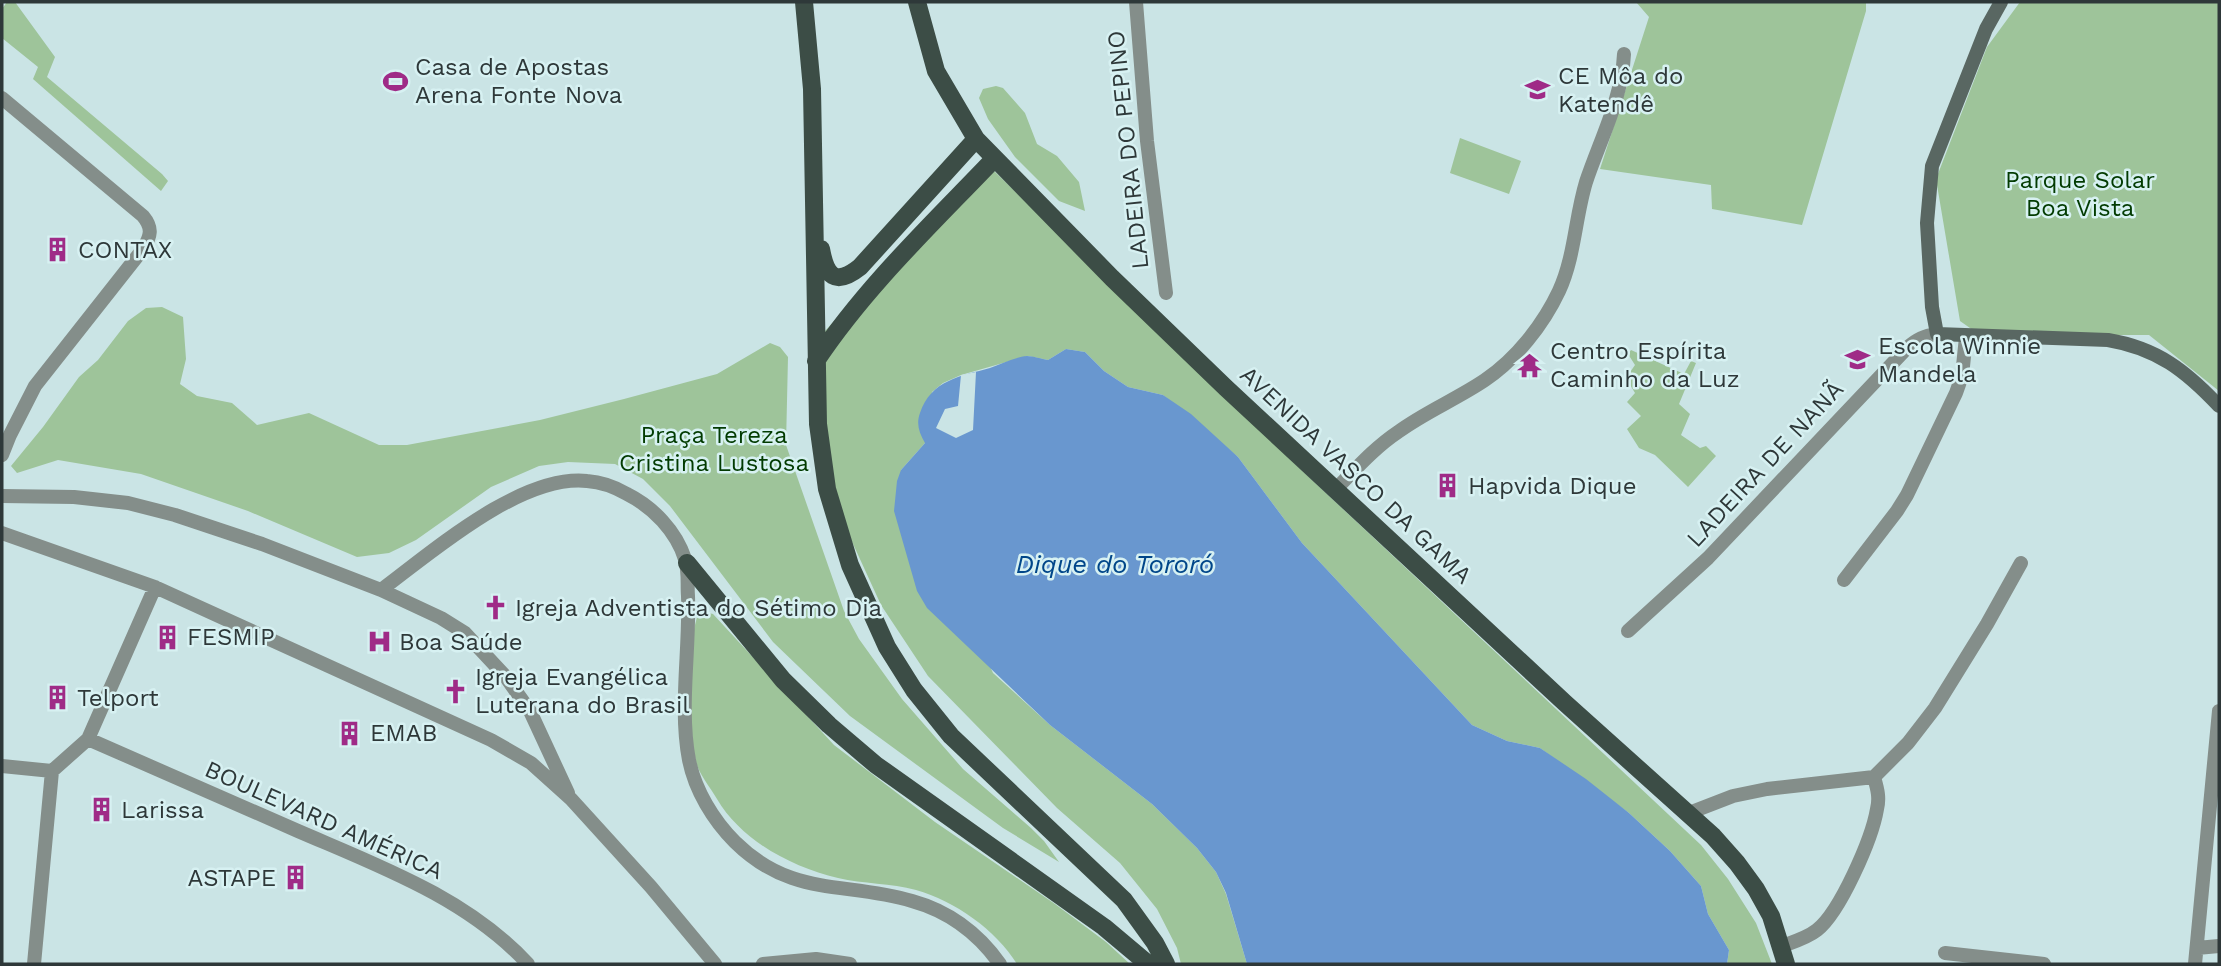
<svg xmlns="http://www.w3.org/2000/svg" width="2221" height="966" viewBox="0 0 2221 966" font-family="'Work Sans',sans-serif">
<rect width="100%" height="100%" fill="#cae4e5"/>
<!-- green -->
<path fill="#9ec49a" d="M7,2H15L55,57L47,77L162,174L168,181L161,191L33,79L38,67L2,38V9Z
M1636,2H1866V11L1802,225L1712,209L1711,185L1600,169L1649,17Z
M2020,2H2219V391L2149,335H1980L1960,321L1936,179L1987,47Z
M996,86L1003,88L1025,113L1037,144L1057,156L1079,182L1085,211L1059,201L1015,157L988,119L979,98L983,89Z
M1460,138L1521,161L1509,194L1450,173Z
M992,169L1295,464L1701,845L1728,879L1756,923L1772,964H1727L1729,950L1708,914L1701,886L1670,851L1629,813L1540,748L1507,741L1472,725L1302,543L1238,457L1163,395L1128,387L1104,371L1085,352L1066,349L1048,360L1028,356L961,375L943,383L932,392L925,443L901,470L993,673L1050,725L1152,804L1197,848L1216,872L1226,894L1247,964H1181L1177,948L1157,909L1120,863L1057,808L928,676L881,605L843,522L825,443L824,332L974,170Z
M162,307L183,317L186,359L180,384L197,396L232,403L257,425L309,413L379,445H407L540,420L624,399L717,374L770,343L780,347L788,357L786,445L844,611L859,639L902,699L963,769L1031,828L1044,841L1059,862L1003,828L850,716L773,642L670,506L643,479L615,464L568,462L539,466L491,487L416,540L389,553L357,557L248,511L141,474L58,460L17,473L11,466L43,427L79,377L98,360L128,321L146,308Z
M1631,350L1684,374L1691,361L1696,363L1679,404L1690,414L1681,435L1700,448L1706,446L1716,456L1688,487L1655,455L1639,448L1627,429L1641,416L1627,402L1635,393L1626,378L1635,365L1628,354Z
M705,612L713,614L834,745L935,822L1055,904L1106,942L1130,964H1017C996,930 955,901 916,890C891,883 863,884 838,878C791,867 741,840 717,799C710,787 699,774 696,762C687,719 692,672 694,629L697,617Z"/>
<!-- water -->
<path fill="#6997cf" d="M1066,349L1085,352L1104,371L1128,387L1163,395L1191,414L1238,457L1302,543L1472,725L1507,741L1540,748L1586,779L1629,813L1670,851L1701,886L1708,914L1729,950L1727,964H1247L1226,893L1216,872L1197,848L1152,804L1050,725L927,608L917,591L894,511L897,481L901,470L925,443C919,433 916,424 920,413C931,380 961,376 990,368C1001,364 1015,357 1027,356C1033,356 1042,359 1048,360Z"/>
<!-- pier -->
<path fill="#cae4e5" d="M976,372L973,430L956,438L936,428L945,409L958,406L961,375Z"/>
<g fill="none" stroke-linecap="round" stroke-linejoin="round">
<!-- street -->
<path stroke="#848e8a" stroke-width="14" d="M1136,2L1147,141L1166,293
M2,98L143,216C153,228 151,236 143,249L35,386L10,435L2,455
M1335,490C1355,470 1374,448 1398,432C1425,412 1457,399 1485,380C1516,359 1543,325 1559,291C1575,256 1575,218 1586,182C1600,140 1622,99 1624,54
M2,496L74,497L128,503L175,515L262,544L381,590L441,618L465,633L505,676L530,711L568,793
M2,533L155,587L491,740L531,763L571,799L651,887L715,964
M1844,580L1897,511L1907,495L1956,393L1962,376L1966,337
M381,590C432,552 521,474 587,481C602,482 615,487 627,494C653,507 676,531 685,559C689,571 687,584 688,596C690,649 679,708 689,760C695,790 713,820 735,842C792,898 844,881 912,901C948,911 978,933 1000,964
M1628,631L1708,558L1907,348C1917,339 1924,336 1937,334
M88,739C158,770 228,801 298,831C379,866 467,898 528,964
M2,766L52,771L88,739L155,587
M1689,813L1733,796L1767,789L1874,777L1908,743L1935,708L1987,624L2021,563
M1782,946C1793,942 1807,938 1817,930C1840,912 1872,839 1877,809C1880,797 1877,788 1874,777
M2197,948L2219,946
M1945,953L2044,964
M34,964L52,771
M763,964L816,959L850,964
M2195,964L2219,711"/>
<!-- secondary -->
<path stroke="#596762" stroke-width="14" d="M2001,2L1986,29L1932,166L1927,223L1932,307L1937,334L2108,340C2157,348 2186,371 2219,406"/>
<!-- primary -->
<path stroke="#3c4d46" stroke-width="18" d="M804,2L812,89L818,424L827,489L850,565L887,647L914,690L951,736L1124,900L1155,943L1166,964
M917,2L936,71L976,139L1112,278L1226,388L1565,703L1713,836L1737,863L1756,889L1771,916L1786,964
M821,249C826,276 835,287 860,267L976,139
M816,361C866,286 933,223 994,159
M687,563L783,680L829,725L876,765L1104,927L1148,964"/>
</g>
<!-- icons -->
<defs>
<symbol id="stadium-bare" viewBox="-9 -9 18 18"><path d="M0-5a6.5 5 0 1 0 0 10a6.5 5 0 1 0 0-10ZM-3.5-1.8h7v3.6h-7Z" fill="#9f2b87" stroke="#d7f1f2" stroke-width="2.5" paint-order="stroke"/></symbol>
<symbol id="school-bare" viewBox="-9 -9 18 18"><path d="M0-5L7-2L0 1L-7-2ZM-4 1L0 2.5L4 1V4Q0 6-4 4Z" fill="#9f2b87" stroke="#d7f1f2" stroke-width="2.5" paint-order="stroke"/></symbol>
<symbol id="building-bare" viewBox="-9 -9 18 18"><path d="M-4-6H4V6H1V3H-1V6H-4ZM-2.5-4.3h1.7v1.8h-1.7ZM.8-4.3h1.7v1.8H.8ZM-2.5-1h1.7V.8h-1.7ZM.8-1h1.7V.8H.8Z" fill="#9f2b87" stroke="#d7f1f2" stroke-width="2.5" paint-order="stroke"/></symbol>
<symbol id="university-bare" viewBox="-9 -9 18 18"><path d="M0-5L7-2L0 1L-7-2ZM-4 1L0 2.5L4 1V4Q0 6-4 4Z" fill="#9f2b87" stroke="#d7f1f2" stroke-width="2.5" paint-order="stroke"/></symbol>
<symbol id="temple-bare" viewBox="-9 -9 18 18"><path d="M0-6L5-2H3V0L6.5 2.5H4V6H1.5V3h-3V6H-4V2.5H-6.5L-3 0V-2H-5Z" fill="#9f2b87" stroke="#d7f1f2" stroke-width="2.5" paint-order="stroke"/></symbol>
<symbol id="church-bare" viewBox="-9 -9 18 18"><path d="M-1.2-6h2.4v3.5h3.3v2.4h-3.3V6h-2.4V-.1h-3.3v-2.4h3.3Z" fill="#9f2b87" stroke="#d7f1f2" stroke-width="2.5" paint-order="stroke"/></symbol>
<symbol id="hospital-bare" viewBox="-9 -9 18 18"><path d="M-5-5h3v3.5h4V-5h3V5h-3V1.5h-4V5h-3Z" fill="#9f2b87" stroke="#d7f1f2" stroke-width="2.5" paint-order="stroke"/></symbol>
</defs>
<g fill-rule="evenodd">
<use href="#stadium-bare" x="378" y="64" width="35" height="35"/>
<use href="#school-bare" x="1520" y="72" width="35" height="35"/>
<use href="#building-bare" x="40" y="232" width="35" height="35"/>
<use href="#university-bare" x="1840" y="342" width="35" height="35"/>
<use href="#temple-bare" x="1512" y="348" width="35" height="35"/>
<use href="#building-bare" x="1430" y="468" width="35" height="35"/>
<use href="#church-bare" x="478" y="590" width="35" height="35"/>
<use href="#building-bare" x="150" y="620" width="35" height="35"/>
<use href="#hospital-bare" x="362" y="624" width="35" height="35"/>
<use href="#church-bare" x="438" y="674" width="35" height="35"/>
<use href="#building-bare" x="40" y="680" width="35" height="35"/>
<use href="#building-bare" x="332" y="716" width="35" height="35"/>
<use href="#building-bare" x="84" y="792" width="35" height="35"/>
<use href="#building-bare" x="278" y="860" width="35" height="35"/>
</g>
<g text-anchor="middle" dominant-baseline="central" stroke-width="5" stroke-linejoin="round" paint-order="stroke">
<!-- poi labels -->
<g font-size="24" fill="#2e3839" stroke="#d7f1f2" text-anchor="start">
<text x="415" y="67">Casa de Apostas<tspan x="415" dy="28">Arena Fonte Nova</tspan></text>
<text x="1558" y="76">CE Môa do<tspan x="1558" dy="28">Katendê</tspan></text>
<text x="78" y="250">CONTAX</text>
<text x="1878" y="346">Escola Winnie<tspan x="1878" dy="28">Mandela</tspan></text>
<text x="1550" y="351">Centro Espírita<tspan x="1550" dy="28">Caminho da Luz</tspan></text>
<text x="1468" y="486">Hapvida Dique</text>
<text x="515" y="608">Igreja Adventista do Sétimo Dia</text>
<text x="187" y="637">FESMIP</text>
<text x="399" y="642">Boa Saúde</text>
<text x="475" y="677">Igreja Evangélica<tspan x="475" dy="28">Luterana do Brasil</tspan></text>
<text x="77" y="698">Telport</text>
<text x="370" y="733">EMAB</text>
<text x="121" y="810">Larissa</text>
<text x="276" y="878" text-anchor="end">ASTAPE</text>
</g>
<!-- street labels -->
<g font-size="24" fill="#2e3839" stroke="#d7f1f2">
<text transform="translate(1128 150) rotate(-96)">LADEIRA DO PEPINO</text>
<text transform="translate(1765 464) rotate(-47)">LADEIRA DE NANÃ</text>
<text transform="translate(1356 475) rotate(43)">AVENIDA VASCO DA GAMA</text>
<text transform="translate(324 820) rotate(24)">BOULEVARD AMÉRICA</text>
</g>
<!-- park labels -->
<g font-size="24" fill="#023b01" stroke="#d7f1f2">
<text x="2080" y="180">Parque Solar<tspan x="2080" dy="28">Boa Vista</tspan></text>
<text x="714" y="435">Praça Tereza<tspan x="714" dy="28">Cristina Lustosa</tspan></text>
</g>
<!-- water labels -->
<g font-size="26" font-style="italic" fill="#004689" stroke="#d7f1f2">
<text x="1115" y="564">Dique do Tororó</text>
</g>
</g>
<!-- border -->
<rect width="2221" height="966" fill="none" stroke="#2e3839" stroke-width="7"/>
</svg>
